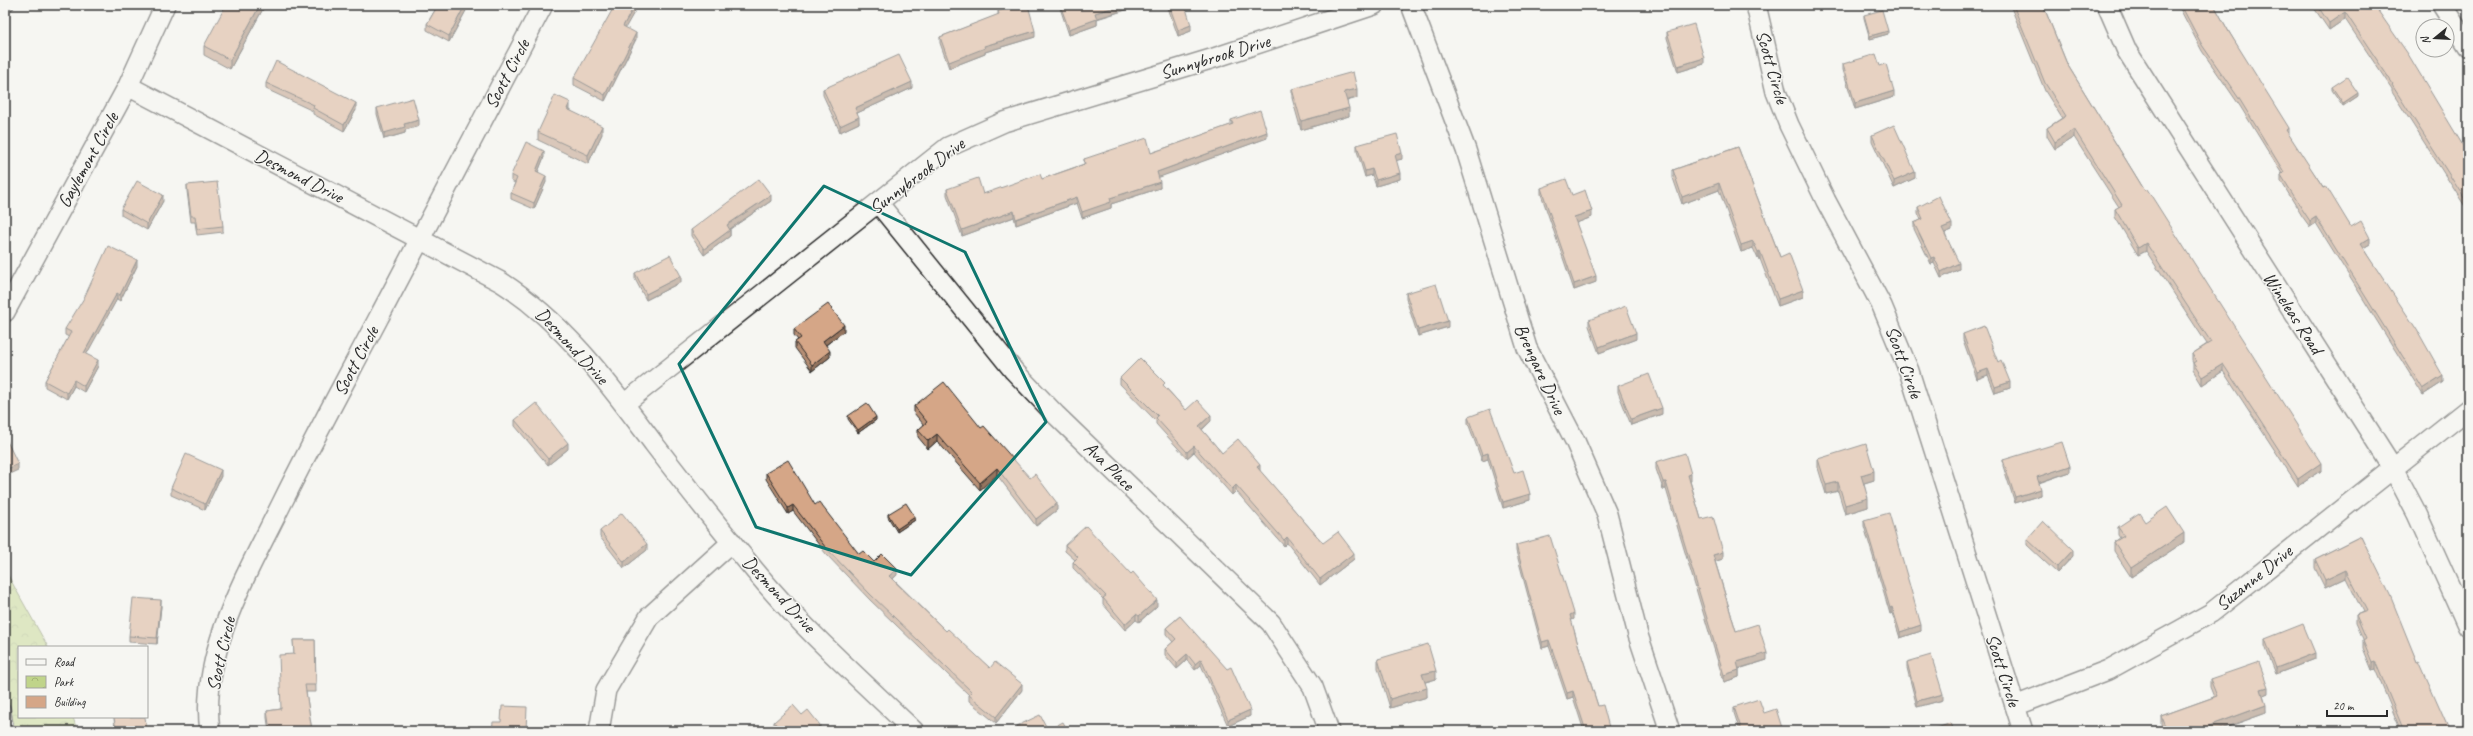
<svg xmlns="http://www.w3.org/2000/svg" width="2473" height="736" viewBox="0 0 2473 736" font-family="Caveat,sans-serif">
<defs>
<pattern id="park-crowns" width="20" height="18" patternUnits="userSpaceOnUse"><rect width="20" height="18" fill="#c0d48a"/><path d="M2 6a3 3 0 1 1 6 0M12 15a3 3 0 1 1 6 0" fill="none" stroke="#a5b677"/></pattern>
</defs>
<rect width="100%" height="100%" fill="#f6f6f2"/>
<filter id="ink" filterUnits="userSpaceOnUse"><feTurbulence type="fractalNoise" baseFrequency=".025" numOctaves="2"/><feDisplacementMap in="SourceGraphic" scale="8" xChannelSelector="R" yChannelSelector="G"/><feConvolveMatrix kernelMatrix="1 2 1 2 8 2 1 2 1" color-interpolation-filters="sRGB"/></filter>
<g filter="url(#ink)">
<!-- park -->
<path fill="url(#park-crowns)" stroke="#76805a" d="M5,570L48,647H19V717H73L77,731H5Z"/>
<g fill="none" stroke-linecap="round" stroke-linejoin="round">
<defs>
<path id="lane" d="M5,6L9,5
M5,708L9,731"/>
<path id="street" d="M1411,5L1466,150L1527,348L1575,441L1607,514L1638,635L1670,731
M1756,5L1776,92L1789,125L1826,201L1882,306L1909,371L2023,731
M2107,5L2127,51L2393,468L2417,514L2468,627
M2442,5L2468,46
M128,86L501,282C565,323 609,384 654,444C687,487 721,530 756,572C803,629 861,680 914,731
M879,204L1014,371L1056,415L1271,623L1313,687L1329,731
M5,312L128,86L165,5
M624,404L948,147L1004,122L1214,58L1374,5
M2015,706L2108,670L2211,613L2468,409
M210,731C199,653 249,570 282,503C313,440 347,378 379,317C434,213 489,109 543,5
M599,731L606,690L649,617L732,542"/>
</defs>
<!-- lane casing -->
<use href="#lane" stroke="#2b2b2b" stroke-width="12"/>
<!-- street casing -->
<use href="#street" stroke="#2b2b2b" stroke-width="22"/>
<!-- lane -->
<use href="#lane" stroke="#f6f6f2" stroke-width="9"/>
<!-- street -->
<use href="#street" stroke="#f6f6f2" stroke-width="19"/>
</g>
<!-- wall -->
<path fill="#b78f74" stroke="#2b2b2b" d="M264,5V7L230,69L204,55V46Z
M438,5H469L449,42L427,30V24Z
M636,5V9L625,27L636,39L605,101L574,85V78Z
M1059,5H1142L1097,19V25L1069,35Z
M1167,5H1185L1191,31L1178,36Z
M2010,5H2043L2067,64L2145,191L2321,471L2298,486L2223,371L2202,385L2193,370V363L2192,361V354L2207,344L2146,251L2138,255L2115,217V209L2119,207L2074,137L2055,149L2047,136V128L2062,118L2045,91Z
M2178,5H2214L2229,32L2289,134H2288L2304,159L2351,227L2370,244L2363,248L2443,382L2423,395L2316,223L2310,227L2302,216L2281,181V175L2282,174L2240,106L2202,51Z
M2312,5H2374L2468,154V211L2392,92V89L2345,19L2329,30Z
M998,11L1035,37L985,52V54L949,68L940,43V37L998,15Z
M1864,15L1888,34L1870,39L1864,18Z
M1667,32L1704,64L1678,72L1667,38Z
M1843,64L1894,97L1855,109L1843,70Z
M266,83L356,110L344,131L313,114V111L266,89Z
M2332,87L2358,96L2343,106L2332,90Z
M912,88L857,113L859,123L840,132L823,95V89Z
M1292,89L1357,98L1347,101L1349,116L1301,130L1292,98Z
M377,108L419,126L405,130V133L384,139L377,114Z
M570,110L602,134L588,164L538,140V132Z
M1231,120L1267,138L1158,177L1160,188L1111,204V208L1082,218L1077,203L1016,225L1014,217L962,236L947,195V189L983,194L1042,179L1084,164V159L1151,153L1231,125Z
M1872,135L1915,178L1894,188L1872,141Z
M1357,145L1402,159L1396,160L1400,179L1376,186L1372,175L1365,177L1357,151Z
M1738,147L1780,257L1803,297L1778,306L1760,259H1758L1753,248L1741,252L1719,190L1682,204L1673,178V170Z
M544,157L538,172L546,182L534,209L511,199V193L515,183L511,181V175Z
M187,185L223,226V232L197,235L195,222H191L187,191Z
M1541,188L1572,195L1592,217L1576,223L1596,282L1574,290L1541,194Z
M163,201L147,230L121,215V209Z
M771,201L730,229V236L704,255L691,236V230Z
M1918,207L1952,230L1945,233L1959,269L1941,278L1934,263L1931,264L1914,229V223L1921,220L1918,213Z
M137,266L120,301L117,299L86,354L98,366L84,392L74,386L67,399L45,387V381L69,337L65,335V329Z
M635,273L681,282L646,300L635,279Z
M1406,293L1448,327L1418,336L1406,299Z
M1589,320L1636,339L1599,353L1589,326Z
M794,329L844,331L826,345L830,357L812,371L795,348V342L798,340L794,335Z
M1963,334L1998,362L2010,388L1995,393L1988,375L1977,379L1963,340Z
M1120,378L1165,387L1186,410L1211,421L1202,430L1222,453L1260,471L1323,543L1354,559L1320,585L1287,543L1284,546L1236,491L1232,495L1194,452L1187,458L1156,424V421L1120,384Z
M1618,386L1662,414L1631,425L1618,392Z
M914,406L981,428L1057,510L1036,526L997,475L980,490L937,441L928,449L918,437V430L924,425L914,413Z
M848,416L876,420L858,433L848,419Z
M1468,417L1530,500L1503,508L1488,459L1482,461L1468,423Z
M515,420L568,449L548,465L515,426Z
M1818,459L1874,480L1864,483L1868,507L1845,514L1838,491L1826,494L1818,468Z
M2003,460L2070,472L2039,483L2041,495L2015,503L2003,466Z
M1656,462L1691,481H1690L1701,519L1723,559L1715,561L1736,631L1767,660L1739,669V677L1724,682L1666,489H1663L1656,469Z
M766,473L815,505L859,554L897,575L893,579L946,631L990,668L1022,690L996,723L969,701V695L870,600L826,554L793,511L788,514L766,479Z
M221,476L205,510L171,495V488Z
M888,514L915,520L897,532L888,517Z
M1864,520L1921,631L1900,638L1892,613L1890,614L1864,526Z
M2118,527L2184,542L2131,577L2114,551V542L2120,538L2118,535Z
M600,531L647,550L624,568L600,537Z
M2361,536L2417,662L2450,731H2401L2375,669L2372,670L2363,648V639L2356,623V615L2363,612L2346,578L2325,588L2315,568V559Z
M2027,539L2073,556L2057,573L2027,545Z
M1065,545L1157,606L1139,622L1136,620L1125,630L1103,604V599L1073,568V562L1075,560L1065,551Z
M1516,545L1574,619L1571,620L1577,641L1598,706L1610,731H1584L1573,697L1567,699L1549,646L1542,648L1516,551Z
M161,606L157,644L129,642V636Z
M1180,616L1250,716L1228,726L1201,665L1195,670L1187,660L1177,669L1165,655V649L1173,642L1166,634V628Z
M2265,639L2315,659L2276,674L2265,646Z
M293,640H315L316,692H306L312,731H269L267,718V711L281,709L294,654Z
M1378,659L1436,679L1425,682L1427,697L1390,708L1378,668Z
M1907,662L1943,700L1917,707L1907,668Z
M2210,679L2268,694L2263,696L2266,713L2216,731H2164L2161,724V716L2214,697L2210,687Z
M1734,707L1783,731H1740L1734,713Z
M802,715L820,731H777L774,728V722Z
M114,717L147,731H115Z"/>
<!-- shaded-wall -->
<path fill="#95745e" stroke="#2b2b2b" d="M260,5H264V7L230,69V60Z
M465,5H469L449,42V36Z
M635,5H636V9L623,32V26Z
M1122,5H1142L1095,19V13Z
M2345,12V19L2329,30V23Z
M1097,19V25L1069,35V29Z
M1191,25V31L1178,36V30Z
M1035,31V37L985,52V54L949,68V62L984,46Z
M1888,31V34L1870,39V36Z
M636,33V39L605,101V95Z
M1704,58V64L1678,72V66Z
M912,82V88L855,114V108Z
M1357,89V98L1344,101V92Z
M1894,91V97L1855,109V103Z
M2358,93V96L2343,106V103Z
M570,102V110L567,109Z
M356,103V110L344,131V125Z
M1349,108V116L1301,130V121Z
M859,117V123L840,132V126Z
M419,120V126L405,130V133L384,139V133L404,124Z
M602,126V134L588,164V155Z
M2289,128V134L2286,136V130Z
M2074,129V137L2055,149V142Z
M1267,132V138L1157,178V172Z
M544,151V157L536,177V171Z
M1402,153V159L1395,161V155Z
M1372,169V175L1365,177V171Z
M1915,172V178L1894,188V181Z
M1400,173V179L1376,186V180Z
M546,176V182L534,209V203Z
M1160,182V188L1111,204V208L1082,218V212L1110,198Z
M1719,183V190L1682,204V197Z
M163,195V201L147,230V224Z
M771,195V201L727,231V225Z
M1077,197V203L1016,225V219Z
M1014,211V217L962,236V230Z
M1592,211V217L1574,224V217Z
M2316,217V223L2310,227V221Z
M1952,224V230L1942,234V228Z
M730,230V236L704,255V249Z
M2370,238V244L2360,250V244Z
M1753,241V248L1741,252V245Z
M2146,243V251L2138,255V248Z
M1760,251V259H1758V252Z
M1934,257V263L1931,264V258Z
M137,260V266L120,301V295Z
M1959,263V269L1941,278V272Z
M681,276V282L646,300V294Z
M1596,276V282L1574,290V284Z
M1803,290V297L1778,306V299Z
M117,293V299L84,359V353Z
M1448,321V327L1418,336V330Z
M844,325V331L823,347V341Z
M1636,333V339L1599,353V347Z
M830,351V357L812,371V365Z
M98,360V366L84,392V386Z
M2223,364V371L2202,385V377Z
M1988,369V375L1977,379V373Z
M2443,376V382L2423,395V389Z
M74,380V386L67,399V393Z
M2010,382V388L1995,393V387Z
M1662,408V414L1631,425V419Z
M1211,415V421L1199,432V426Z
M876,417V420L858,433V430Z
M937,434V441L928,449V441Z
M568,443V449L548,465V459Z
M1194,446V452L1187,458V452Z
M1488,453V459L1482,461V455Z
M2321,463V471L2298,486V479Z
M18,464V470L5,476V470Z
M1260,465V471L1257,467Z
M2070,466V472L2037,483V477Z
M997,468V475L980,490V483Z
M221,470V476L205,510V504Z
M1874,471V480L1861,484V475Z
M1691,474V481L1688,482V475Z
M1663,482H1666V489H1663Z
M1838,482V491L1826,494V485Z
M1236,485V491L1232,495V489Z
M2041,489V495L2015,503V497Z
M1530,494V500L1503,508V502Z
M1868,498V507L1845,514V505Z
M1057,503V510L1036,526V519Z
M793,505V511L788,514V508Z
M915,517V520L897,532V529Z
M2184,533V542L2131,577V568Z
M1287,537V543L1284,546V540Z
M647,544V550L624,568V562Z
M2073,550V556L2057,573V567Z
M1723,552V559L1713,562V555Z
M1354,553V559L1320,585V579Z
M897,569V575L889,582V576Z
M2346,570V578L2325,588V580Z
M161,600V606L157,644V638Z
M1157,600V606L1139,622V616Z
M1892,607V613L1890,614V608Z
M1574,613V619L1570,621V615Z
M1136,614V620L1125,630V624Z
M1921,625V631L1900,638V632Z
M1549,640V646L1542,648V642Z
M1767,653V660L1737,669V662Z
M2315,653V659L2276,674V668Z
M1187,654V660L1177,669V663Z
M1201,659V665L1195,670V664Z
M2375,661V669L2372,670V662Z
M1739,670V677L1724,682V675Z
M1436,671V679L1422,683V674Z
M1022,684V690L996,723V717Z
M2268,687V694L2261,697V689Z
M1427,688V697L1390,708V699Z
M1573,691V697L1567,699V693Z
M1943,694V700L1917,707V701Z
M2266,705V713L2216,731H2209V726Z
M1250,710V716L1228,726V720Z
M820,725V731H814Z"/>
<!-- building -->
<path fill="#d5a687" stroke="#2b2b2b" d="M226,5H260L230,60L204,46Z
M438,5H465L449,36L427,24Z
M615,5H635L623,26L636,33L605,95L574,78Z
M1019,5H1028L1035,31L984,46L985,48L949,62L940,37L999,14L998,11Z
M1060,5H1122L1095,13L1097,19L1069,29Z
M1169,5H1185L1191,25L1178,30Z
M2013,5H2043L2067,64L2145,191L2147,189L2321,463L2298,479L2223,364L2202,377L2193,363L2196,361L2192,354L2211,342L2146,243L2138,248L2115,209L2122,205L2074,129L2055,142L2047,128L2066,116L2045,83Z
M2181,5H2214L2229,32L2289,128L2286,130L2323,187L2326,186L2351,227L2361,221L2370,238L2360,244L2417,330L2443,376L2423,389L2316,217L2310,221L2302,209L2281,175L2284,172L2240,100L2202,45Z
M2317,5H2374L2408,54L2468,154V204L2392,85L2393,84L2345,12L2329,23Z
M1882,10L1888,31L1870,36L1864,15Z
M1694,24L1704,58L1678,66L1667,32Z
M1876,54L1880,66L1886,64L1894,91L1855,103L1843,64Z
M899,55L912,82L855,108L859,117L840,126L823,89Z
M276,61L356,103L344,125L313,108L314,105L266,83Z
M1353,72L1357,89L1344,92L1349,108L1301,121L1292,89Z
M2347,77L2358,93L2343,103L2332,87Z
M555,95L570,102L567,109L602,126L588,155L538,132Z
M413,98L419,120L404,124L405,127L384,133L377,108Z
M1260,110L1267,132L1157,172L1160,182L1110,198L1111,202L1082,212L1077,197L1016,219L1014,211L962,230L947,189L978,178L983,194L1040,174L1042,179L1085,164L1084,159L1147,138L1151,153L1233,124L1231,120Z
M1894,125L1915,172L1894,181L1872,135Z
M1397,134L1402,153L1395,155L1400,173L1376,180L1372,169L1365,171L1357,145Z
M526,142L544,151L536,171L546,176L534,203L511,193L517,178L511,175Z
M1738,147L1780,257L1789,253L1803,290L1778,299L1760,251L1758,252L1753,241L1741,245L1719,183L1682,197L1673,170Z
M759,179L771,195L727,225L730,230L704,249L691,230Z
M1566,179L1572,195L1585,190L1592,211L1574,217L1596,276L1574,284L1541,188Z
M137,181L163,195L147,224L121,209Z
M217,182L223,226L197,229L195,216H191L187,185Z
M1939,196L1952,224L1942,228L1959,263L1941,272L1934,257L1931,258L1914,223L1923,219L1918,207Z
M108,246L137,260L120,295L117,293L84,353L98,360L84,386L74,380L67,393L45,381L71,332L65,329L84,298Z
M670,255L681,276L646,294L635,273Z
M1436,284L1448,321L1418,330L1406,293Z
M828,304L844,325L823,341L830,351L812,365L795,342L801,338L794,329Z
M1626,306L1636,333L1599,347L1589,320Z
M1984,326L1998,362L2001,360L2010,382L1995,387L1988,369L1977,373L1963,334Z
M1140,358L1165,383L1163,385L1186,410L1197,400L1211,415L1199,426L1222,453L1238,439L1260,465L1257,467L1323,543L1338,532L1354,553L1320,579L1287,537L1284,540L1236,485L1232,489L1194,446L1187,452L1156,418L1158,416L1120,378Z
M1649,374L1662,408L1631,419L1618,386Z
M944,382L981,428L984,426L1030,478L1035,474L1057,503L1036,519L997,468L980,483L937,434L928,441L918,430L927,422L914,406Z
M536,403L568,443L548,459L515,420Z
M867,403L876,417L858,430L848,416Z
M1490,409L1514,473L1523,470L1530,494L1503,502L1488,453L1482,455L1468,417Z
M5,437L18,464L5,470Z
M2062,442L2070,466L2037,477L2041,489L2015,497L2003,460Z
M1866,444L1874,471L1861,475L1868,498L1845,505L1838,482L1826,485L1818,459Z
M1685,453L1691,474L1688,475L1701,519L1713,516L1723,552L1713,555L1736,631L1758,624L1767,653L1737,662L1739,670L1724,675L1666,482H1663L1656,462Z
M186,454L221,470L205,504L171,488Z
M788,460L815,505L819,502L859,554L863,551L874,562L882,554L897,569L889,576L946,631L948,629L990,668L995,662L1022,684L996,717L969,695L972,692L870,594L826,548L793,505L788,508L766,473Z
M906,503L915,517L897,529L888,514Z
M2167,507L2184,533L2131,568L2114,542L2124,536L2118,527L2139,513L2145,522Z
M622,513L647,544L624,562L600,531Z
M1889,513L1921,625L1900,632L1892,607L1890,608L1864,520Z
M2043,521L2073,550L2057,567L2027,539Z
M1086,526L1131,574L1133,572L1157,600L1139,616L1136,614L1125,624L1103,598L1106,596L1073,562L1078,557L1065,545Z
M1550,536L1574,613L1570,615L1577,641L1598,706L1603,705L1610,731H1586L1573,691L1567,693L1549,640L1542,642L1516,545Z
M2361,536L2390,595L2417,662L2419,661L2450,731H2404L2375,661L2372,662L2363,640L2366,638L2356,615L2367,611L2346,570L2325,580L2315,559Z
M133,598L161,600L157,638L129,636Z
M1180,616L1227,669L1231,667L1250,710L1228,720L1201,659L1195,664L1187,654L1177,663L1165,649L1176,639L1166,628Z
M2303,624L2315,653L2276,668L2265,639Z
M293,640H315L316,685H305L312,731H270L267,711L281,709L279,655L294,654Z
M1428,644L1436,671L1422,674L1427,688L1390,699L1378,659Z
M1931,655L1943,694L1917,701L1907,662Z
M2259,662L2268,687L2261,689L2266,705L2209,726L2210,731H2167L2161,716L2217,696L2210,679Z
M1759,699L1764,713L1776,709L1783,731H1742L1734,707Z
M793,705L802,715L808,710L820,725L814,731H782L774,722Z
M502,706L527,707L526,731H492L493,722H501Z
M1040,715L1048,730L1063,722L1068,731H1020L1017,726Z
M114,717H145L147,731H116Z
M1951,723L1954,731H1929Z
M1444,725L1446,731H1423Z"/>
</g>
<!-- marked area -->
<path d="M0 0H2473V736H0ZM824,186L965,252L1046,422L911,575L756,527L679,364Z" fill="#f6f6f2" fill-opacity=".55" fill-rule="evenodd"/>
<path fill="none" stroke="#0f766e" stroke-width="3" stroke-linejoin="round" d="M824,186L965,252L1046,422L911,575L756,527L679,364Z"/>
<g text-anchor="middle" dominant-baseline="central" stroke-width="3" stroke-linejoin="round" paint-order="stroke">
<!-- street labels -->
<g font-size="19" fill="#2b2b2b" stroke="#f6f6f2">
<text transform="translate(1215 57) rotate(-17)">Sunnybrook Drive</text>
<text transform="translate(1772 67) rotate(74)">Scott Circle</text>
<text transform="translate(507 74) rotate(-62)">Scott Circle</text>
<text transform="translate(88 160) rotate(-61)">Gaylemont Circle</text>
<text transform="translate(299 176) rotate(27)">Desmond Drive</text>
<text transform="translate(917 176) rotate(-37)">Sunnybrook Drive</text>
<text transform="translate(2293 313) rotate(57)">Wineleas Road</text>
<text transform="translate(572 346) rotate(47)">Desmond Drive</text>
<text transform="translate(356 361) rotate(-62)">Scott Circle</text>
<text transform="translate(1904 362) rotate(70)">Scott Circle</text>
<text transform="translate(1540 369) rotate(65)">Brengare Drive</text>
<text transform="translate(1109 466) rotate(44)">Ava Place</text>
<text transform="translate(2254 578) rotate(-39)">Suzanne Drive</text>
<text transform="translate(779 594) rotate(47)">Desmond Drive</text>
<text transform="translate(221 654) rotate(-77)">Scott Circle</text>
<text transform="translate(2003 670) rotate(72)">Scott Circle</text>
</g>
</g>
<!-- margin -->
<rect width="2473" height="736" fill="none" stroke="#f6f6f2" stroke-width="20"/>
<rect x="10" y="10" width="2453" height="716" fill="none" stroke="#2b2b2b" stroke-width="1.5" filter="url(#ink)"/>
<!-- legend -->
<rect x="18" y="646" width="130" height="72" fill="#f6f6f2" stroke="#a5a5a2"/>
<rect x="26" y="659" width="20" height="6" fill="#f6f6f2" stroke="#a5a5a2"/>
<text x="54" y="666" font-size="12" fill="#2b2b2b">Road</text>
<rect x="26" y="676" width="20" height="12" fill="url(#park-crowns)" stroke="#a5a5a2"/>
<text x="54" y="686" font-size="12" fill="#2b2b2b">Park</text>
<rect x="26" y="696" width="20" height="12" fill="#d5a687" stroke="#a5a5a2"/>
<text x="54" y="706" font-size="12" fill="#2b2b2b">Building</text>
<!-- north arrow -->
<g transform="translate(2435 38) rotate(252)"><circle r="19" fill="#f6f6f2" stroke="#a5a5a2"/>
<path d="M0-3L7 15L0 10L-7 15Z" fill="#2b2b2b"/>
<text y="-6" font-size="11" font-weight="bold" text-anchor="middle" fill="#2b2b2b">N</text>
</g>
<!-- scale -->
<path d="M2327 710v6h60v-6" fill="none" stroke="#2b2b2b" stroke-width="2"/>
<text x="2333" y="710" font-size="12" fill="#2b2b2b" stroke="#f6f6f2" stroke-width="3" paint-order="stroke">20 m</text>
</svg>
